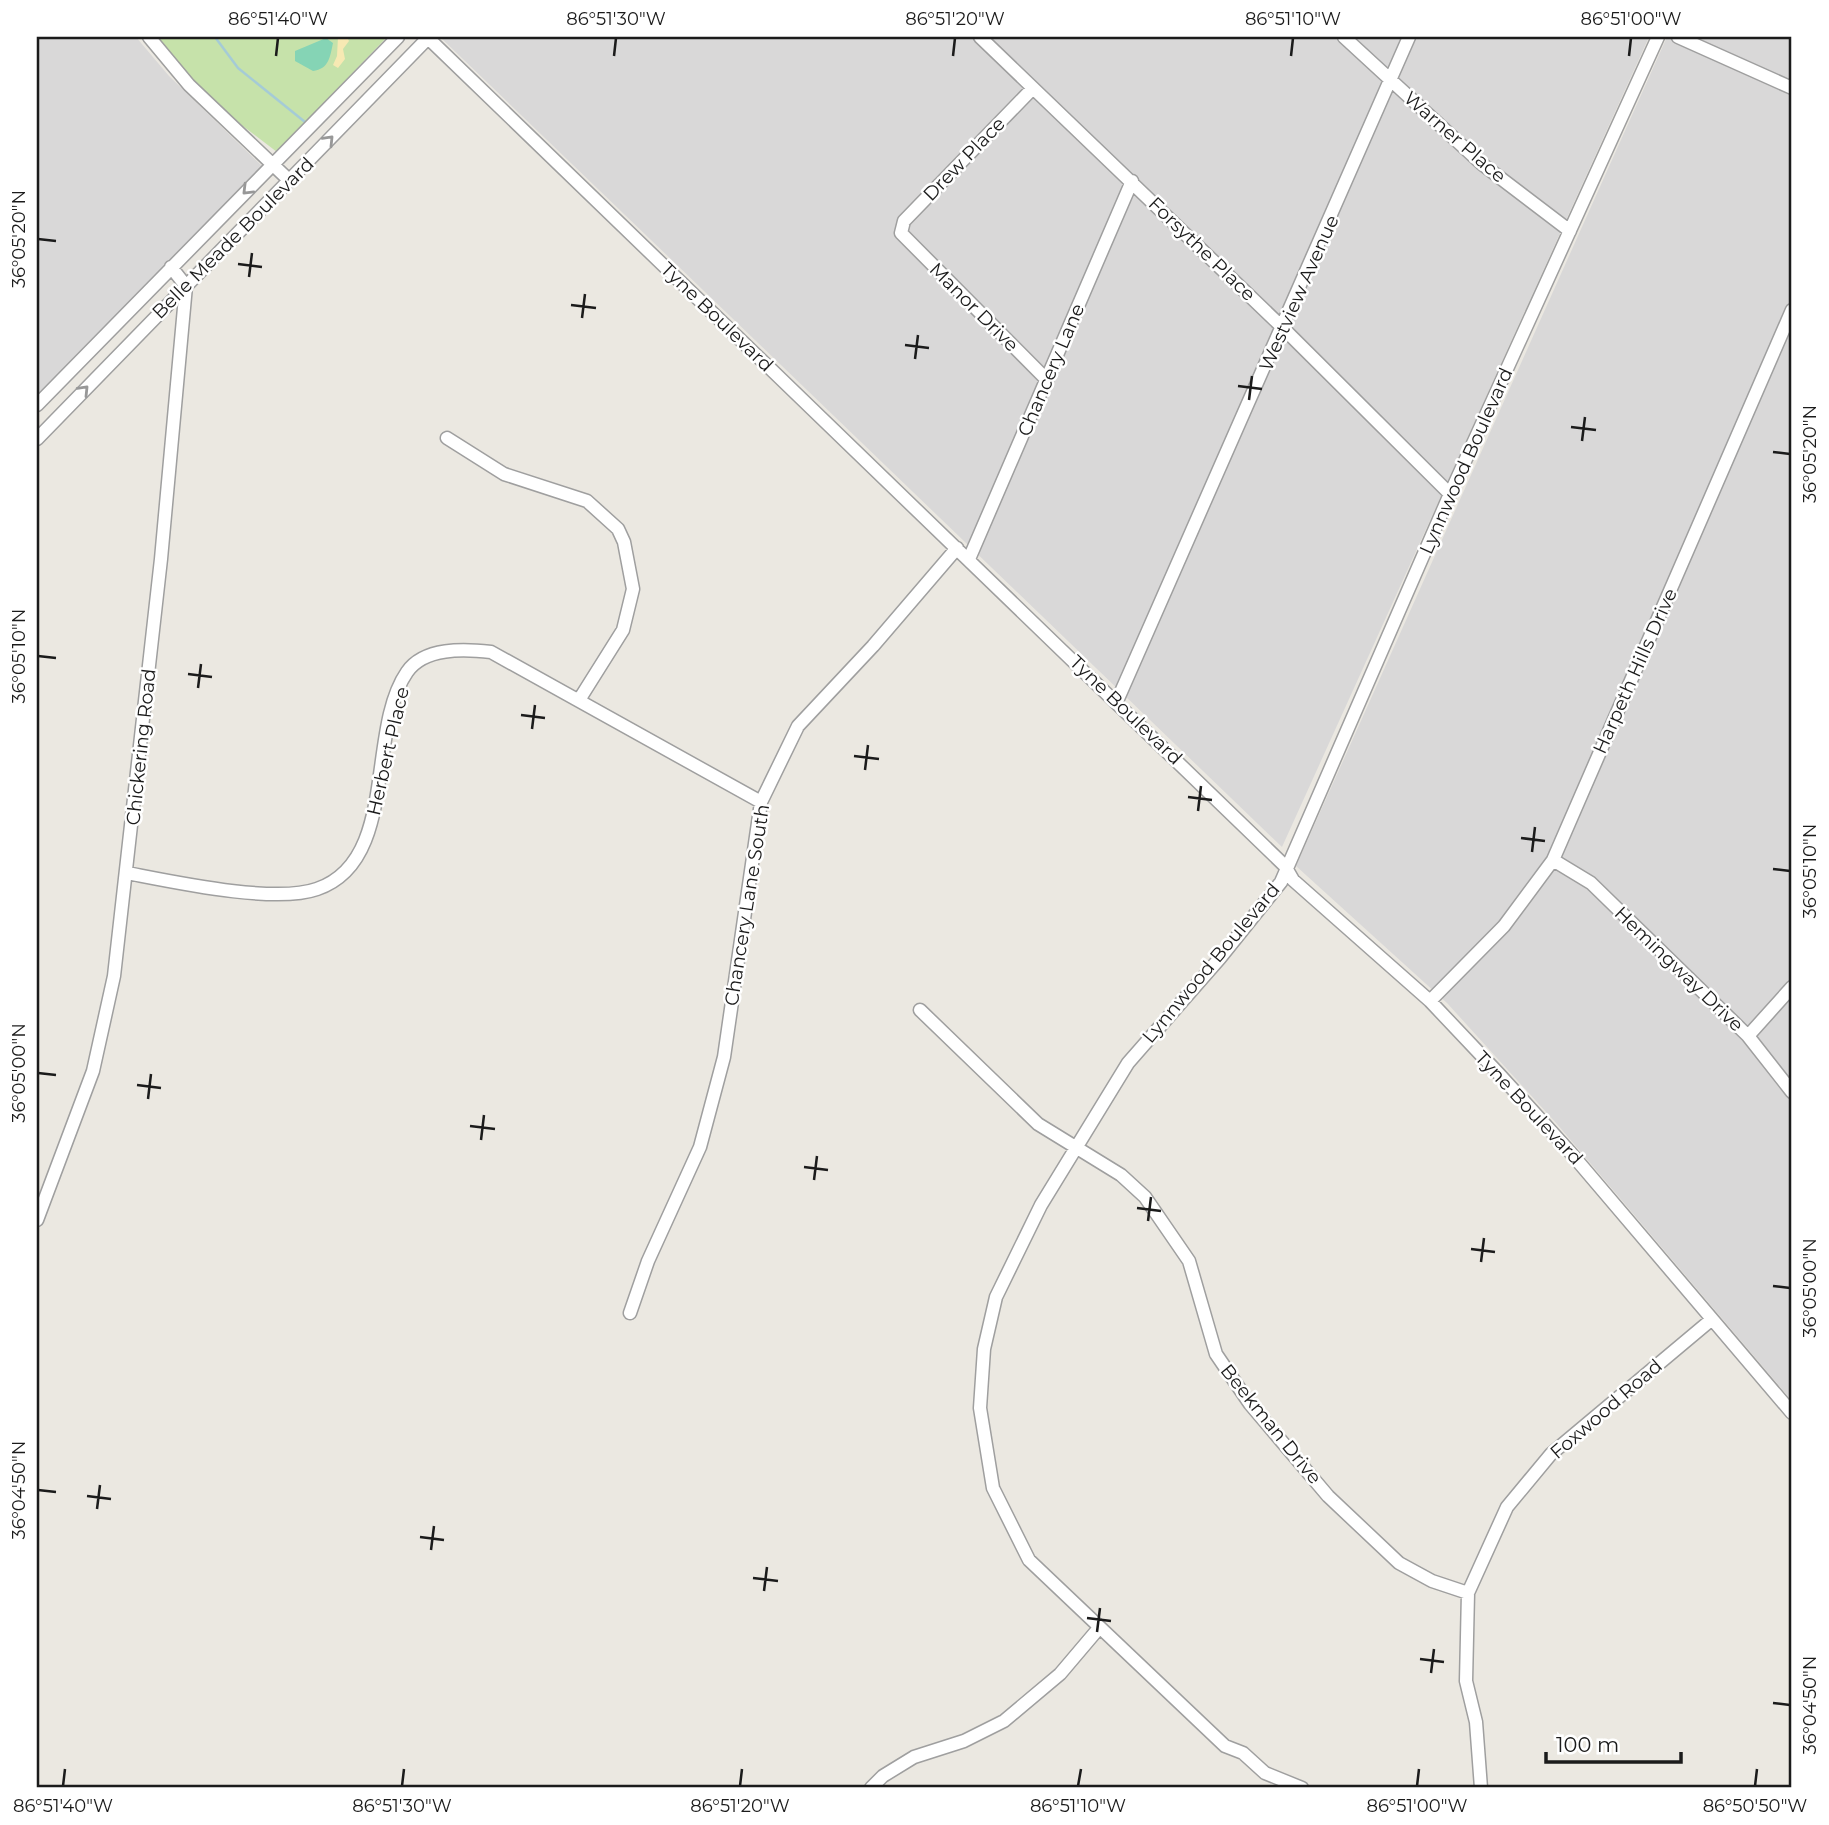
<svg xmlns="http://www.w3.org/2000/svg" width="1829" height="1825" viewBox="0 0 1829 1825" font-family="Montserrat,sans-serif">
<rect width="100%" height="100%" fill="#ebe8e1"/>
<!-- residential -->
<path fill="#d9d8d8" d="M37,37H136L169,76L262,166L37,398Z
M440,37H1649L1282,847Z
M1667,37H1792V1401L1557,1124L1447,1003L1296,866Z"/>
<!-- grass -->
<path fill="#c6e2aa" d="M149,37H387L277,152L189,85Z"/>
<!-- sand -->
<path fill="#f7e9b3" d="M338,37H347L349,41L343,49L345,59L338,68L333,65L337,56Z"/>
<!-- pitch -->
<path fill="#85d4b5" d="M326,38L333,43C330,57 329,69 313,71L295,61V51Z"/>
<g fill="none" stroke-linecap="round" stroke-linejoin="round">
<!-- stream -->
<path stroke="#a5cbd6" stroke-width="2.5" d="M215,37L238,68L305,122"/>
<defs>
<path id="minor" d="M149,37L189,85L290,181
M427,37L1285,866L1293,880L1430,1001L1499,1074L1570,1152L1792,1413
M980,37L1283,328L1450,494
M1344,37L1482,164L1570,231
M1678,37L1792,88
M1033,88L904,221L901,233L1047,380
M37,405L398,37
M447,438L504,474L587,501L618,529L624,542L633,589L623,630L579,700
M37,439L429,37
M969,559L1132,181
M1117,701L1409,37
M1553,860L1591,883L1748,1036L1792,1092
M127,873C174,882 275,904 317,889C399,861 366,731 407,672C424,647 464,649 491,652L761,802
M1430,1001L1504,926L1553,860L1792,310
M920,1010L1038,1124L1121,1175L1145,1197L1189,1261L1216,1354L1250,1404L1328,1496L1399,1563L1432,1581L1468,1593
M1748,1036L1792,987
M37,1220L93,1071L114,976L161,559L186,286L171,267
M630,1313L648,1261L700,1147L724,1057L761,802L798,726L873,646L957,548
M871,1788L883,1776L914,1757L964,1741L1004,1721L1060,1674L1099,1628
M1302,1788L1265,1773L1243,1753L1225,1746L1029,1560L993,1488L980,1408L984,1349L996,1297L1041,1205L1128,1063L1220,958L1281,882L1450,494L1658,37
M1481,1788L1476,1722L1466,1681L1468,1593L1507,1507L1551,1454L1711,1320"/>
</defs>
<!-- minor casing -->
<use href="#minor" stroke="#9f9f9f" stroke-width="15"/>
<!-- minor -->
<use href="#minor" stroke="#fff" stroke-width="12"/>
</g>
<!-- one-way arrows -->
<defs><path id="oneway-chevron" d="M-2-3.5L2.5 0L-2 3.5" fill="none" stroke-width="1.6" stroke-linecap="round" stroke-linejoin="round" transform="scale(1.75)"/></defs>
<g stroke="#989898">
<use href="#oneway-chevron" transform="translate(329 140) rotate(-46)"/>
<use href="#oneway-chevron" transform="translate(247 190) rotate(135)"/>
<use href="#oneway-chevron" transform="translate(84 390) rotate(-46)"/>
</g>
<!-- ticks -->
<path fill="none" stroke="#1b1b1b" stroke-width="2.5" d="M276,56L278,38M614,56L616,38M953,56L955,38M1291,56L1293,38M1629,56L1631,38M38,239L56,241M238,264L262,267M249,277L252,253M571,305L596,308M582,318L585,294M905,345L929,348M915,359L918,335M1238,386L1262,389M1249,400L1252,376M1571,427L1596,430M1582,441L1585,417M1773,452L1790,454M38,656L56,658M188,674L212,677M198,688L201,664M521,715L545,718M532,729L535,705M854,756L879,759M865,770L868,745M1188,797L1212,800M1198,811L1201,786M1521,838L1545,841M1532,852L1535,827M1773,869L1790,871M38,1073L56,1075M137,1085L161,1088M148,1099L151,1074M470,1126L495,1129M481,1140L484,1115M804,1167L828,1170M814,1180L817,1156M1137,1208L1161,1211M1148,1221L1151,1197M1471,1249L1495,1252M1481,1262L1484,1238M1773,1286L1790,1288M38,1490L56,1492M87,1496L111,1499M97,1509L100,1485M420,1537L444,1540M431,1550L434,1526M753,1578L778,1581M764,1591L767,1567M1087,1618L1111,1621M1097,1632L1100,1608M1420,1659L1444,1662M1431,1673L1434,1649M1773,1703L1790,1705M63,1786L65,1769M402,1786L404,1769M740,1786L742,1769M1078,1786L1081,1769M1417,1786L1419,1769M1755,1786L1757,1769"/>
<g text-anchor="middle" dominant-baseline="central" stroke-width="5" stroke-linejoin="round" paint-order="stroke">
<!-- street labels -->
<g font-size="19" fill="#1b1b1b" stroke="#fff">
<text transform="translate(1455 137) rotate(41)">Warner Place</text>
<text transform="translate(964 159) rotate(-46)">Drew Place</text>
<text transform="translate(233 238) rotate(-45)">Belle Meade Boulevard</text>
<text transform="translate(1202 249) rotate(44)">Forsythe Place</text>
<text transform="translate(1299 293) rotate(-66)">Westview Avenue</text>
<text transform="translate(974 307) rotate(45)">Manor Drive</text>
<text transform="translate(717 317) rotate(44)">Tyne Boulevard</text>
<text transform="translate(1051 370) rotate(-67)">Chancery Lane</text>
<text transform="translate(1466 461) rotate(-66)">Lynnwood Boulevard</text>
<text transform="translate(1635 671) rotate(-66)">Harpeth Hills Drive</text>
<text transform="translate(1126 710) rotate(44)">Tyne Boulevard</text>
<text transform="translate(141 747) rotate(-84)">Chickering Road</text>
<text transform="translate(388 751) rotate(-77)">Herbert Place</text>
<text transform="translate(747 905) rotate(-81)">Chancery Lane South</text>
<text transform="translate(1211 963) rotate(-50)">Lynnwood Boulevard</text>
<text transform="translate(1679 969) rotate(44)">Hemingway Drive</text>
<text transform="translate(1529 1108) rotate(47)">Tyne Boulevard</text>
<text transform="translate(1606 1409) rotate(-41)">Foxwood Road</text>
<text transform="translate(1271 1424) rotate(51)">Beekman Drive</text>
</g>
</g>
<!-- border -->
<rect width="1829" height="1825" fill="none" stroke="#ffffff" stroke-width="77"/>
<!-- scale -->
<path d="M1546 1752v10h135v-10" fill="none" stroke="#1b1b1b" stroke-width="3.5"/>
<text x="1556" y="1752" font-size="21" fill="#1b1b1b" stroke="#ffffff" stroke-width="5" paint-order="stroke">100 m</text>
<rect x="38" y="38" width="1752" height="1748" fill="none" stroke="#1b1b1b" stroke-width="2.5"/>
<g font-size="18" text-anchor="middle" fill="#1b1b1b">
<text x="278" y="25">86°51'40"W</text>
<text x="616" y="25">86°51'30"W</text>
<text x="955" y="25">86°51'20"W</text>
<text x="1293" y="25">86°51'10"W</text>
<text x="1631" y="25">86°51'00"W</text>
<text transform="translate(19 239) rotate(-90)" y="6">36°05'20"N</text>
<text transform="translate(1810 454) rotate(-90)" y="6">36°05'20"N</text>
<text transform="translate(19 656) rotate(-90)" y="6">36°05'10"N</text>
<text transform="translate(1810 871) rotate(-90)" y="6">36°05'10"N</text>
<text transform="translate(19 1073) rotate(-90)" y="6">36°05'00"N</text>
<text transform="translate(1810 1288) rotate(-90)" y="6">36°05'00"N</text>
<text transform="translate(19 1490) rotate(-90)" y="6">36°04'50"N</text>
<text transform="translate(1810 1705) rotate(-90)" y="6">36°04'50"N</text>
<text x="63" y="1812">86°51'40"W</text>
<text x="402" y="1812">86°51'30"W</text>
<text x="740" y="1812">86°51'20"W</text>
<text x="1078" y="1812">86°51'10"W</text>
<text x="1417" y="1812">86°51'00"W</text>
<text x="1755" y="1812">86°50'50"W</text>
</g>
</svg>
